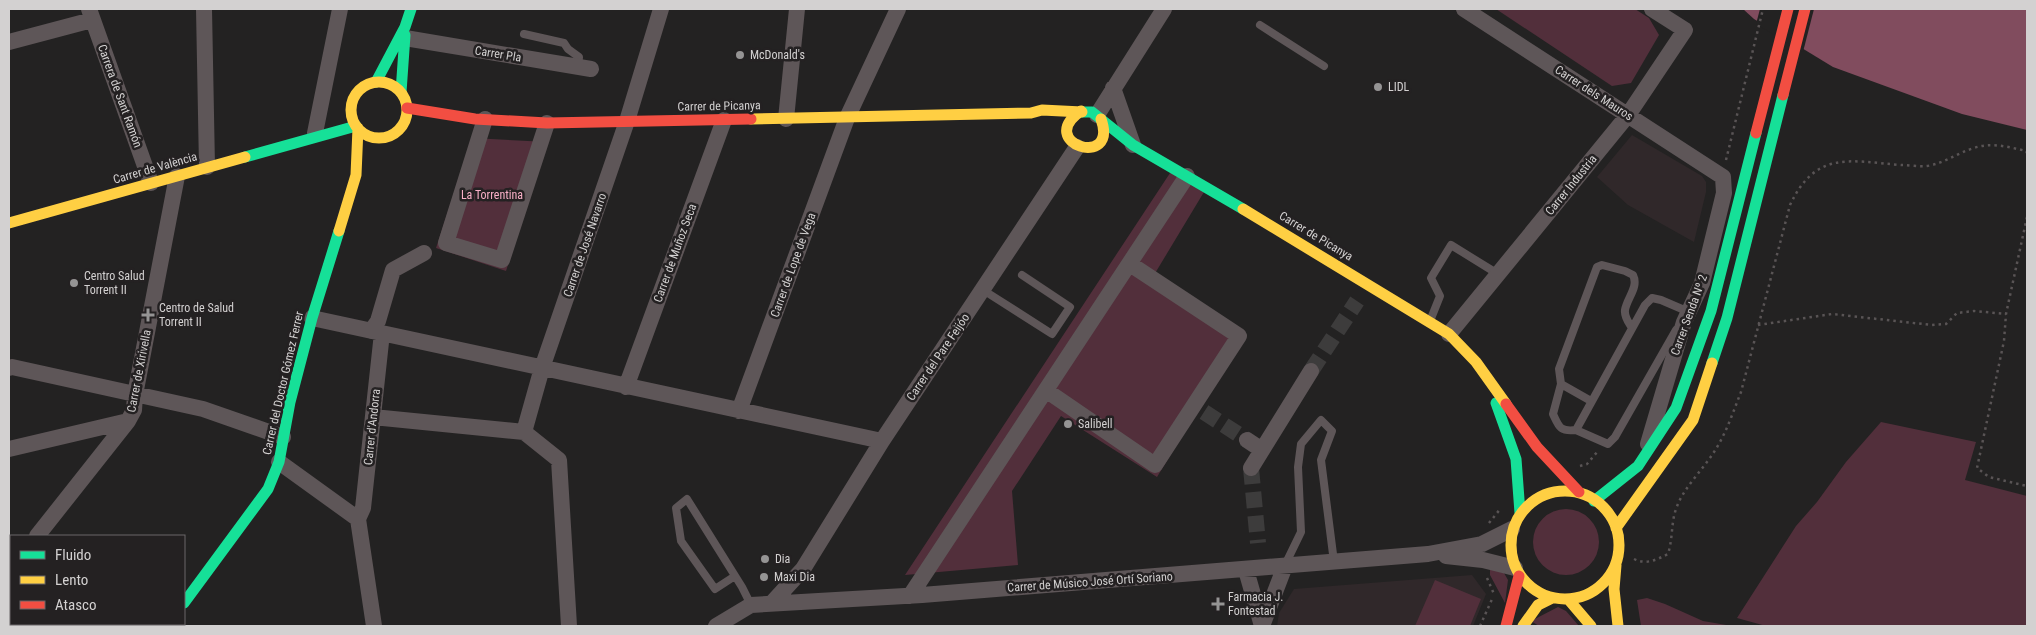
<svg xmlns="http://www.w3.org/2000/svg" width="2036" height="635" viewBox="0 0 2036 635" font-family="'Roboto Condensed',sans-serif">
<rect width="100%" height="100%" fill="#232222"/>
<!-- built -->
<path fill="#30282a" d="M1632,135L1702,176L1706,182V192L1694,242L1628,205L1597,177Z
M1472,575L1486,594L1473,626H1277L1279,613L1294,589Z"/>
<!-- green -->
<path fill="#522f3b" d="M1496,9H1635L1649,18L1659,35L1631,83L1612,86Z
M472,138L548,142L506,271L436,248Z
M1174,167L1207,187L1154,275L1246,335L1209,392L1157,477L1061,416L1012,491L1018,565L905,575Z
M1881,422L1976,442L1965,480L2027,496V626H1766L1737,618L1796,526L1817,502L1846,462Z
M1533 542a33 33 0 1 1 66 0a33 33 0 1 1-66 0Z
M1490,569L1504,573L1508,580L1505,603L1490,575Z
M1435,580L1481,599L1470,626H1415Z
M1647,598L1665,604L1703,621L1732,626H1641L1637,600Z
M1558,607L1566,611L1579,626H1539L1531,621Z"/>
<!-- water -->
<path fill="#814c5e" d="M1743,9H2027V130L1962,114L1833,67L1754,19Z"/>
<!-- pier -->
<path fill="#232222" d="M1760,9H1814L1803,52L1756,24Z"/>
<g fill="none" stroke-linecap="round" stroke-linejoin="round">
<!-- street-tunnel -->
<path stroke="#3d3c3c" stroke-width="16" stroke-dasharray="16 8" stroke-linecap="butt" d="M1311,371L1357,301
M1204,412L1247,440
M1251,468L1258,543"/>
<!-- path -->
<path stroke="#595455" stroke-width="2.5" stroke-dasharray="2.5 4" stroke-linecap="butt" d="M1726,160L1763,9
M2027,217L2006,314L2004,341L1977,468L1989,477L2027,486
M1758,325L1832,314L1932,325L1946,324L1957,313L1974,311L2006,314
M1580,466L1587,464L1598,451
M1489,523L1501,508
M1634,559C1646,565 1656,560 1668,554C1673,538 1671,523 1676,509C1683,488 1702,471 1714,452C1726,434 1733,412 1741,392L1790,205C1816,150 1849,161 1901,165C1909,165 1919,167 1927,166C1945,163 1957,153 1974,148C1991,142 2009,147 2026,151L2027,153
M1487,578L1494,594
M1480,626L1493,597"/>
<!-- lane -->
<path stroke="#5e5658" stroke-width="8" d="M1260,25L1324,66
M524,34L564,43L568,49L579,57L578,67
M983,290L1052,334L1070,307L1022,275
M1430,321L1440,296L1431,278L1451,245L1498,274
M1676,330L1615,437L1608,444L1576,430L1645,305L1652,298L1661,300L1689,312
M1561,384L1559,369L1597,267L1602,265L1625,271L1633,275C1639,287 1627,298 1625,310C1624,317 1629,323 1632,328
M1576,430C1560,432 1559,427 1553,414L1561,384L1591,401
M1285,565L1301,532L1298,467L1301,444L1321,420L1332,431L1321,460L1334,562
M735,576L715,589L681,541L676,508L687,499L742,587L751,605"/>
<!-- street -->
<path stroke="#5e5658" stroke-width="16" d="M89,9L151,183
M204,9L207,167
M1464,9L1723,177L1724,193L1702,283L1684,322L1648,444
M405,38L591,69
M9,42L92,20
M1113,88L1133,145
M1097,115L1164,9
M485,119L446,243L502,260L547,123
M786,119L797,9
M315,133L340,9
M312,318L882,441
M371,331L378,321L393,270L424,253
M1449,334L1628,115L1685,30L1652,9
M9,368L12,367L203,409L283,437
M626,387L724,120
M1047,391L1155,465L1239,336L1130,264
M739,411L847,118L898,9
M373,417L524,432
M1247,440L1262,450
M9,449L128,421
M279,462L358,519L374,626
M1251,468L1311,371
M358,519L363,508L382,333
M37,536L128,421L134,410L135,395L177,176
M1446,556L1483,560L1515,568
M1246,570L1262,626
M9,574L11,576
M910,596L1187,176
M771,604L803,569L882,441L1077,147
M102,624L106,626
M47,626L49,624
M569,626L559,460L524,432L542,368L627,121L661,9
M716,626L751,605L922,595L1428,554L1482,544L1512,529
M1262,626L1285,566"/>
<!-- fast -->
<path stroke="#16e098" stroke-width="11" d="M376,82L405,27L411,9
M401,92L405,35
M1082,112H1092L1133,145L1243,209
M245,157L356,126
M1712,363L1727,318L1783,95
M1496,403L1516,459L1520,513
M1594,501L1638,466L1676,408L1711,311L1756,133
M184,603L268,489L279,462L290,402L312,318L339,231"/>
<!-- slow -->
<path stroke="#ffcf43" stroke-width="11" d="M351 110a28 28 0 1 1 56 0a28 28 0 1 1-56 0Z
M1081,111C1034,143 1119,170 1101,119
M751,119L1031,113L1042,110L1082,112
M1243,209L1449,334L1476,362L1506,404
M9,223L245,157
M339,231L356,175L358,128
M1511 545a54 54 0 1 1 108 0a54 54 0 1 1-108 0Z
M1616,528L1693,420L1712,363
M1616,565L1614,589L1618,626
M1568,599L1591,626
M1523,626L1538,605L1552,598"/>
<!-- jam -->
<path stroke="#f24e42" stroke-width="11" d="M1783,95L1805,9
M407,108L475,119L547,123L751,119
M1756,133L1788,9
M1506,404L1537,447L1579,492
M167,626L168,624
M1506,626L1519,576"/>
</g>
<!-- markers -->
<g fill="#959494" stroke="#242122" stroke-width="2">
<circle cx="740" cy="55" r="5"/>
<circle cx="1378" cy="87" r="5"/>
<circle cx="74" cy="283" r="5"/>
<path d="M145.5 307.5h5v5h5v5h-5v5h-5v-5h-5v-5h5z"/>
<circle cx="1068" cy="424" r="5"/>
<circle cx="765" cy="559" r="5"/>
<circle cx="764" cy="577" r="5"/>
<path d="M1215.5 596.5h5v5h5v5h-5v5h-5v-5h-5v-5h5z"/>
</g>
<g text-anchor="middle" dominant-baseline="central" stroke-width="5" stroke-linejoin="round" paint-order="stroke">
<!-- street labels -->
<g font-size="12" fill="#d3d1d1" stroke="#242122">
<text transform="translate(498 54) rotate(9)">Carrer Pla</text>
<text transform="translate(1594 93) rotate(33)">Carrer dels Mauros</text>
<text transform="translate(120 96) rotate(70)">Carrera de Sant Ramón</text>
<text transform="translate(719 106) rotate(-1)">Carrer de Picanya</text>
<text transform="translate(155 168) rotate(-16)">Carrer de València</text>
<text transform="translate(1571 185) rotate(-51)">Carrer Industria</text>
<text transform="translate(1316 236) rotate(31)">Carrer de Picanya</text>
<text transform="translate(585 245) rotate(-71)">Carrer de José Navarro</text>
<text transform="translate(675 253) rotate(-70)">Carrer de Muñoz Seca</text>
<text transform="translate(793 265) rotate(-70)">Carrer de Lope de Vega</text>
<text transform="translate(1689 315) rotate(-70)">Carrer Senda Nº 2</text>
<text transform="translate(938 357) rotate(-56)">Carrer del Pare Feijóo</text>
<text transform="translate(139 371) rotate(-79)">Carrer de Xirivella</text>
<text transform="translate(283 383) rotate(-77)">Carrer del Doctor Gómez Ferrer</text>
<text transform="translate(372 427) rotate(-84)">Carrer d'Andorra</text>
<text transform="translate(1090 582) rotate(-4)">Carrer de Músico José Ortí Soriano</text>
</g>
<!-- poi labels -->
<g font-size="12" fill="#d3d1d1" stroke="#242122" text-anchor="start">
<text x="750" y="55">McDonald's</text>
<text x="1388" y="87">LIDL</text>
<text x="84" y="276">Centro Salud<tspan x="84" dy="14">Torrent II</tspan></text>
<text x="159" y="308">Centro de Salud<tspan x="159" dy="14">Torrent II</tspan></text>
<text x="1078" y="424">Salibell</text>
<text x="775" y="559">Dia</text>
<text x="774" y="577">Maxi Dia</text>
<text x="1228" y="597">Farmacia J.<tspan x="1228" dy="14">Fontestad</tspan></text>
</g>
<!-- park labels -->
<g font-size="12" fill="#f9b0c7" stroke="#242122">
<text x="492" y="195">La Torrentina</text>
</g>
</g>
<!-- border -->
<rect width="2036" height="635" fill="none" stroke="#d3d1d1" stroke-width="20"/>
<!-- legend -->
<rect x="10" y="535" width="175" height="90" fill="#242122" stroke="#6a6768"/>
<rect x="20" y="551" width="25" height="8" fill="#16e098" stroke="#6a6768"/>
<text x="55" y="560" font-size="15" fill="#d3d1d1">Fluido</text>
<rect x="20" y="576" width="25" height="8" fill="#ffcf43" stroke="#6a6768"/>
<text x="55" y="585" font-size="15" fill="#d3d1d1">Lento</text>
<rect x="20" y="601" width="25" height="8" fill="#f24e42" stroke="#6a6768"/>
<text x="55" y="610" font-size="15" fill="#d3d1d1">Atasco</text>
</svg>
